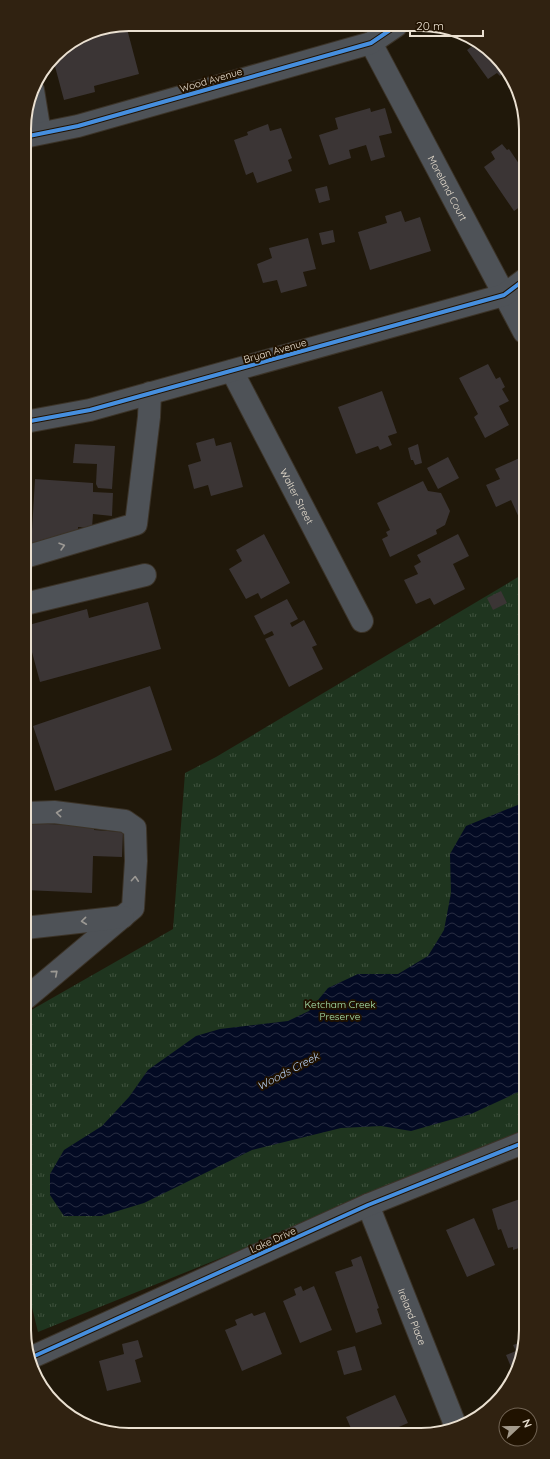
<svg xmlns="http://www.w3.org/2000/svg" width="550" height="1459" viewBox="0 0 550 1459" font-family="Quicksand,sans-serif">
<defs>
<pattern id="park-tufts" width="24" height="20" patternUnits="userSpaceOnUse"><rect width="24" height="20" fill="#1f351f"/><path d="M3 7l-1-3M5 7V3M7 7l1-3M15 17l-1-3M17 17v-4M19 17l1-3" fill="none" stroke="#40523e"/></pattern>
<pattern id="water-waves" width="16" height="10" patternUnits="userSpaceOnUse"><rect width="16" height="10" fill="#030a23"/><path d="M0 5q4-4 8 0t8 0" fill="none" stroke="#282d42"/></pattern>
</defs>
<rect width="100%" height="100%" fill="#20180a"/>
<!-- park -->
<path fill="url(#park-tufts)" d="M525,573V1135L38,1332L26,1283V1013L173,929L185,773L216,757Z"/>
<!-- water -->
<path fill="url(#water-waves)" d="M525,802V1089L471,1114L411,1131L381,1126L341,1128L252,1150L144,1203L101,1216H64L50,1195V1174L64,1150L102,1126L129,1097L148,1070L196,1036L220,1029L288,1021L309,1011L328,988L358,974H398L428,956L444,930L451,893L450,854L466,826Z"/>
<!-- building -->
<path fill="#3b3535" d="M126,25L139,74L94,86L95,92L64,100L53,59L59,50L89,32Z
M475,44L496,55L505,72L500,76L497,73L488,79L467,50Z
M370,108L371,112L385,108L392,133L379,136L385,157L371,161L366,145L349,150L351,158L329,165L319,135L338,129L335,118Z
M268,124L270,131L281,128L292,158L288,160L292,171L257,183L253,172L246,175L234,140L248,135L247,132Z
M502,144L507,150L509,149L524,171V204L514,211L484,167L495,159L491,152Z
M327,186L330,200L319,203L315,189Z
M401,211L405,222L420,217L431,251L370,270L358,232L387,223L385,216Z
M333,230L335,242L322,245L319,233Z
M308,238L316,269L303,272L307,286L281,293L277,280L263,283L257,264L272,258L269,248Z
M488,364L496,379L500,377L505,387L502,389L509,401L499,406L509,425L485,438L474,417L478,414L459,378Z
M382,391L397,433L388,436L392,445L380,450L378,446L356,454L338,407Z
M214,438L216,446L231,442L243,487L211,496L208,485L194,489L188,465L201,461L196,443Z
M75,444L115,446L112,489L98,488L96,484L97,464L73,463Z
M418,444L422,463L415,465L413,460H411L408,448Z
M524,456L525,520L521,522L511,500L496,507L486,485L500,479L495,469Z
M448,457L459,478L438,489L427,468Z
M35,479L93,483V492L113,493L112,516L93,514L92,528L78,527V534L31,548Z
M423,481L428,491L441,493L450,511L445,525L436,530L437,534L390,557L382,539L388,536L386,532L390,530L377,503Z
M264,534L290,583L261,599L258,593L246,599L229,569L242,561L236,550Z
M458,534L469,556L453,564L465,589L434,605L430,598L416,604L404,580L418,574L414,566L421,562L417,555Z
M501,591L507,603L493,610L487,598Z
M287,599L298,619L290,623L292,627L304,620L317,645L312,647L323,669L289,687L265,639L274,635L272,631L264,635L254,616Z
M148,602L161,649L40,682L25,626L87,609L89,618Z
M150,686L172,750L55,791L33,726Z
M26,823L94,826V830L123,832L122,857L93,856L92,893L25,890Z
M520,1199L526,1214V1241L521,1242L522,1247L513,1250V1247L508,1248L501,1229L498,1230L492,1209Z
M474,1218L495,1265L467,1277L446,1230Z
M361,1256L379,1308L377,1309L382,1324L356,1333L335,1272L353,1266L351,1260Z
M301,1286L303,1291L314,1286L332,1330L300,1343L283,1301L296,1295L294,1289Z
M265,1312L282,1354L242,1371L225,1330L237,1325L235,1320L252,1313L254,1316Z
M138,1340L143,1357L135,1360L141,1382L107,1391L99,1361L124,1354L122,1344Z
M525,1341L520,1364L511,1367L506,1355L516,1351L513,1345Z
M355,1346L362,1370L344,1375L337,1351Z
M395,1395L408,1423L385,1433H353L346,1417Z"/>
<g fill="none" stroke-linecap="round" stroke-linejoin="round">
<defs>
<g id="minor">
<path id="s1" d="M371,43L524,332"/>
<path d="M33,90L40,133"/>
<path d="M24,137L78,126L371,43L396,26"/>
<path id="s2" d="M232,371L362,621"/>
<path d="M25,422L90,410L504,295L524,280"/>
<path d="M25,557L136,524L149,417L150,393"/>
<path d="M25,604L145,575"/>
<path d="M25,815L28,813L54,812L125,821L135,828L136,861L133,908L26,998"/>
<path d="M25,928L123,917"/>
<path id="s3" d="M368,1205L456,1427"/>
<path d="M30,1358L368,1205L525,1142"/>
</g>
</defs>
<!-- minor casing -->
<use href="#minor" stroke="#3b3328" stroke-width="24"/>
<!-- minor -->
<use href="#minor" stroke="#4e5257" stroke-width="22"/>
<defs>
<path id="cycleway" d="M24,137L78,126L371,43L396,26
M25,422L90,410L504,295L524,280
M30,1358L368,1205L525,1142"/>
</defs>
<!-- cycleway casing -->
<use href="#cycleway" stroke="#201200" stroke-width="6"/>
<!-- cycleway -->
<use href="#cycleway" stroke="#468fdf" stroke-width="4"/>
</g>
<!-- one-way arrows -->
<defs><path id="oneway-chevron" d="M-2-3.5L2.5 0L-2 3.5" fill="none" stroke-width="1.6" stroke-linecap="round" stroke-linejoin="round"/></defs>
<g stroke="#9c9994">
<use href="#oneway-chevron" transform="translate(62 546) rotate(-16)"/>
<use href="#oneway-chevron" transform="translate(59 813) rotate(-174)"/>
<use href="#oneway-chevron" transform="translate(135 879) rotate(-86)"/>
<use href="#oneway-chevron" transform="translate(84 921) rotate(174)"/>
<use href="#oneway-chevron" transform="translate(55 973) rotate(-40)"/>
</g>
<g text-anchor="middle" dominant-baseline="central" stroke-width="4" stroke-linejoin="round" paint-order="stroke">
<!-- street labels -->
<g font-size="10" fill="#eae0d1" stroke="#201200">
<text transform="translate(211 80) rotate(-16)">Wood Avenue</text>
<text stroke="none"><textPath href="#s1" startOffset="164">Moreland Court</textPath></text>
<text transform="translate(275 351) rotate(-16)">Bryan Avenue</text>
<text stroke="none"><textPath href="#s2" startOffset="141">Walter Street</textPath></text>
<text transform="translate(273 1240) rotate(-24)">Lake Drive</text>
<text stroke="none"><textPath href="#s3" startOffset="120">Ireland Place</textPath></text>
</g>
<!-- park labels -->
<g font-size="10" fill="#aae5ae" stroke="#201200">
<text x="340" y="1004">Ketcham Creek<tspan x="340" dy="12">Preserve</tspan></text>
</g>
<!-- water labels -->
<g font-size="11" font-style="italic" fill="#bcd7fb" stroke="#201200">
<text transform="translate(288 1071) rotate(-28)">Woods Creek</text>
</g>
</g>
<!-- crop -->
<path d="M0 0H550V1459H0ZM129 31H421A98 98 0 0 1 519 129V1330A98 98 0 0 1 421 1428H129A98 98 0 0 1 31 1330V129A98 98 0 0 1 129 31Z" fill="#302211" fill-rule="evenodd"/>
<path fill="none" stroke="#eae0d1" stroke-width="2" d="M129 31H421A98 98 0 0 1 519 129V1330A98 98 0 0 1 421 1428H129A98 98 0 0 1 31 1330V129A98 98 0 0 1 129 31Z"/>
<!-- north arrow -->
<g transform="translate(518 1427) rotate(68)"><circle r="19" fill="#201200" stroke="#716454"/>
<path d="M0-3L7 15L0 10L-7 15Z" fill="#a39a8b"/>
<text y="-6" font-size="11" font-weight="bold" text-anchor="middle" fill="#eae0d1">N</text>
</g>
<!-- scale -->
<path d="M410 30v6h73v-6" fill="none" stroke="#eae0d1" stroke-width="2"/>
<text x="416" y="30" font-size="12" fill="#eae0d1" stroke="#201200" stroke-width="3" paint-order="stroke">20 m</text>
</svg>
